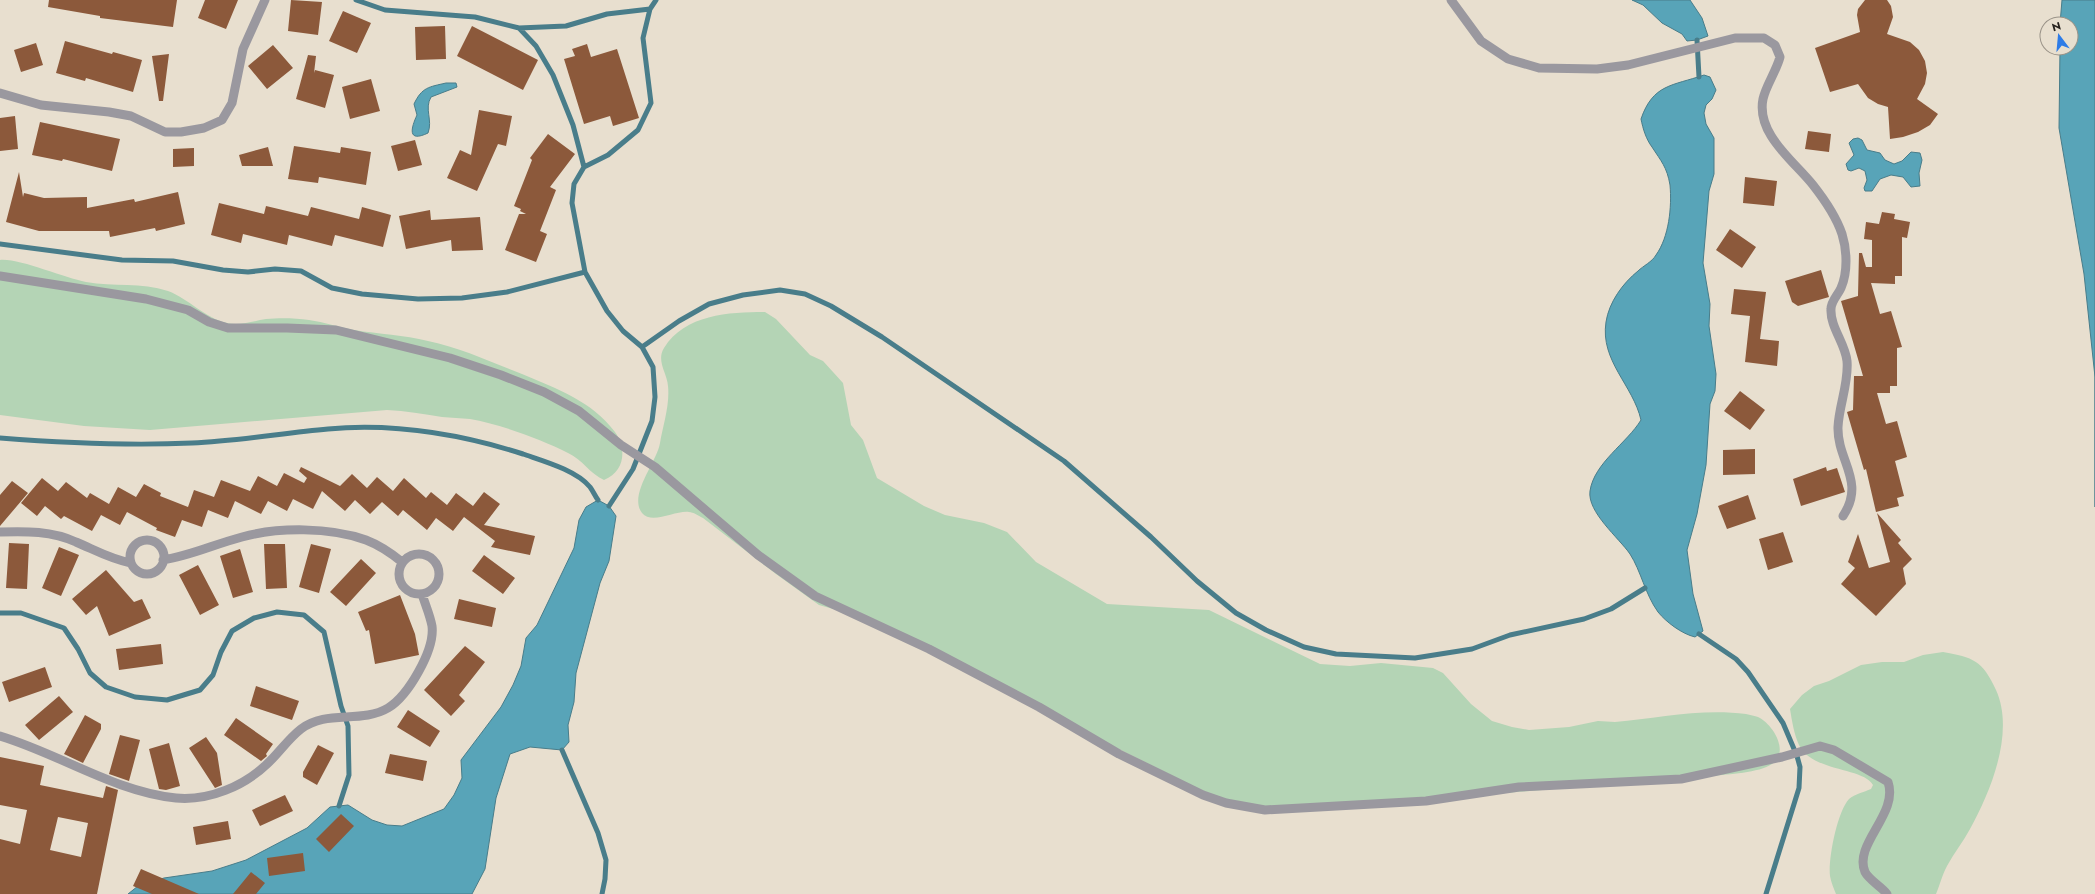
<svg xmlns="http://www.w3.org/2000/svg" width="2095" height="894" viewBox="0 0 2095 894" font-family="Jost,sans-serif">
<rect width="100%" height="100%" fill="#e8dfcf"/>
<!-- green -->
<path fill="#b4d4b5" d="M0,260C19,258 64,278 86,282C114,287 141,282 168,291C189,299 205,318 227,323C240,326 253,321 266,319C279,318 295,318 309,320C324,322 339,327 354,330C379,334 404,335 428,341C461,348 491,362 522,374C557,389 592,401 615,432C627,449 625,471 604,480C590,474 582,459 568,453C541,439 499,424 470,419C461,418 451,418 442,417C423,414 406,411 387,410L150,430L84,426L0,415Z
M765,312L776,319L810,355L823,361L843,383L851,425L863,440L877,478L924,506L945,515L984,523L1007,532L1036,562L1107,604L1209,610L1320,664L1350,666L1381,663L1433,668L1443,673L1471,704L1492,721L1512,727L1529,730L1569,727L1598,721L1615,722C1657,718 1703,708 1746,714C1750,715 1755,716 1758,717C1773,724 1790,752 1772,764C1759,773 1728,774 1712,776L1482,795L1236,808L851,614L819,605L776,574L703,518C699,516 693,512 689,512C676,510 652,525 642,513C628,495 657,462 660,443C663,425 670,405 668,386C667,373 656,361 664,348C685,314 730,312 765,312Z
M1943,652C1973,657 1983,661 1996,690C2015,732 1991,791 1970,829C1963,842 1954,853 1947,866C1942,875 1940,885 1936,894H1836C1834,889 1831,882 1830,876C1828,860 1837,812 1849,799C1855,794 1864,792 1871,789L1873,785C1863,767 1812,772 1799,745C1794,734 1792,721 1790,709L1802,695L1814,686L1829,681L1861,665L1882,662H1904L1923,655Z"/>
<!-- water -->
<path fill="#58a4b8" stroke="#497d8a" d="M1632,0H1690L1702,18L1708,36L1697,40L1687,41L1682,34L1662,23L1643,5Z
M2062,0H2095V507V377L2084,274L2059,128L2060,48H2071V24H2060Z
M1704,75L1710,77L1716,90L1712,99L1706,105L1704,113L1706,124L1714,138V174L1709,191L1703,263L1710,304L1709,326L1716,374L1715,391L1710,404L1706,465L1697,514L1687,550L1693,594L1703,631L1695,637C1682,634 1666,622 1658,612C1645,594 1641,571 1630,554C1619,538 1587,512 1590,491C1594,463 1627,443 1641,420C1633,385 1600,361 1606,322C1609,302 1623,283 1638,271C1643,266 1652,262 1656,255C1669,237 1672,207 1670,185C1667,167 1661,161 1652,147C1646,139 1643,129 1641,119C1653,84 1672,86 1704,75Z
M446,83H456L457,87L431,97C424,109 433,120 428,133C407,143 411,128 417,115L414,104C422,87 429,87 446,83Z
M1858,138L1862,140L1867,150L1880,153L1885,160L1894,164L1902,161L1911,152L1920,153L1922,160L1919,173L1920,186L1911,187L1903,177L1891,175L1880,179L1872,191H1865L1864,188L1867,180L1865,171L1859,168L1851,171L1848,170L1846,164L1854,155L1849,143L1853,139Z
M598,500L609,506L616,516L609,561L600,583L576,673L574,702L568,725L569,742L562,750L530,747L510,754L496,798L485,869L472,894H128L138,886L164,878L212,871L246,860L307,828L330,807L348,805L372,820L387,825L402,826L444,809L454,795L462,778L461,760L501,707L513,685L521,666L526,638L537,625L574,548L579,520L586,507Z"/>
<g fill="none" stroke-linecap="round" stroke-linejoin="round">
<!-- stream -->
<path stroke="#497d8a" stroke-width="5" d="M356,0L385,10L475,17L519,28L536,46L553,75L573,125L584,167
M519,28L566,26L607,14L650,9
M1697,40L1699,77
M0,244L122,260L173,261L223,270L248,272L275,269L301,271L332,288L362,294L418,299L462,298L507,292L585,272
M642,347L679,321L709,304L743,295L780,290L805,294L831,306L882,337L1064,461L1151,537L1197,581L1236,613L1266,630L1304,647L1336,654L1415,658L1472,649L1510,635L1584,619L1611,609L1645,588
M0,438C64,443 128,446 192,443C238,441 283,433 328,429C394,423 460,434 523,454C543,461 576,470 590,487C593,491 595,496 598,500
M609,506L633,469L652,421L655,397L653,367L642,347L623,331L607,311L585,272L572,203L574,184L584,167L608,155L638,130L651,103L643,38L650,9L656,0
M0,613H21L64,628L78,649L90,673L106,687L135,697L167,700L200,690L213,675L221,652L232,631L254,618L277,612L304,615L324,632L341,706L348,726L349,775L339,806
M1699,634L1736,659L1748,672L1783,723L1797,756L1800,767L1799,788L1766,894
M562,750L598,833L606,860L605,879L602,894"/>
</g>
<!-- building -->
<path fill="#8c593b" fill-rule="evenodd" d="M49,0H177L173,27L100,18V16L48,7Z
M205,0H238L226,29L198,18Z
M291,0L322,2L318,35L288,31Z
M1865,0H1887L1891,6L1893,17L1887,34L1910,42L1919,50L1925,61L1927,73L1925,84L1917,99L1938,114L1930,125L1918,132L1903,137L1890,139L1888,107L1878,104L1868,98L1858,84L1830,92L1815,48L1860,32L1857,15L1858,9Z
M343,11L371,23L357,53L329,41Z
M445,26L446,59L416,60L415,27Z
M472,26L538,60L523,90L457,56Z
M65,41L112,54L113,52L142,60L133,92L86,78L85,81L56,73Z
M36,43L43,65L21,72L14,50Z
M587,44L591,57L617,49L639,118L613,126L610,116L584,124L564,59L575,56L572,49Z
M273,45L293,68L267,89L248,66Z
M169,54L163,101H159L152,56Z
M308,55L316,56L314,73L315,70L334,75L325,108L296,99Z
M371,79L380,111L350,119L342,87Z
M479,110L512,116L506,146L498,144L477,191L447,178L460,150L471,155Z
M15,116L18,149L0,151V118Z
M40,122L120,139L112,171L63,159L62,161L32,155Z
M1808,131L1831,134L1829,152L1805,149Z
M548,134L575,154L550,187L556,190L540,231L547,234L536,262L505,250L519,214H526L520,211L521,209L514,206L532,160L530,158Z
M415,140L422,165L398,171L391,146Z
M294,146L340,153L341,147L371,152L366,185L319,177L318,183L288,179Z
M268,147L273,166H242L239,155Z
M194,148V166L173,167V149Z
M19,172L23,197L24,193L44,198L87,197V208L134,199L135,202L178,192L185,224L156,231L155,228L110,237L109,231H39L6,222Z
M1745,177L1777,181L1774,206L1743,203Z
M219,203L264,214L266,206L308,216L311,207L359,219L362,207L391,215L383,247L335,235L332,246L289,235L287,245L243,234L241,243L211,235Z
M430,210L431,220L480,217L483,250L452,251L451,240L406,249L399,216Z
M1882,212L1895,214L1894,219L1910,222L1907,238L1902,237V276H1895V284L1871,283L1880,314L1891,311L1902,347L1897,348V386H1890V393H1877L1886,424L1897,421L1907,457L1895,461L1904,496L1897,498L1899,506L1876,512L1866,469L1864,470L1847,412L1853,410L1854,376H1863L1841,301L1858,296L1859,253H1862L1866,267H1872V240L1864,239L1866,222L1879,224Z
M1730,229L1756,247L1742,268L1716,250Z
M1821,270L1829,297L1798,306L1792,302L1785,281Z
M1734,289L1766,292L1760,339L1779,341L1777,366L1745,362L1750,316L1731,314Z
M1740,391L1765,410L1750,430L1724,411Z
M1755,449V474L1723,475V450Z
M301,467L340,486L352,474L367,488L377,477L393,491L404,478L426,498L431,492L447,505L456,493L473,506L484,492L500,504L484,525L535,536L530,555L491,547L495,541L464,517L453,531L436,518L427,530L403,510L398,516L382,502L370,514L355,500L345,511L322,491L313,509L293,499L287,511L268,501L261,514L235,501L228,518L208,510L202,527L182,520L175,537L156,530L157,528L127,512L120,525L101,515L92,531L64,516L61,519L45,506L37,516L21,503L42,478L58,491L66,482L87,498L90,493L109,504L118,487L136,497L144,484L161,493L160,496L188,507L194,490L214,497L221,480L250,491L258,476L277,486L284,473L304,483L307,478L299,471Z
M1826,467L1827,471L1837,468L1845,492L1801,506L1793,479Z
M12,481L28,493L0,526V495Z
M1748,495L1756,519L1727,529L1718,506Z
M1877,513L1901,540L1898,543L1912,559L1903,568L1906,584L1876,616L1841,584L1855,568L1848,562L1858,534L1869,568L1890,562Z
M1783,532L1793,562L1768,570L1759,539Z
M9,543L29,544L27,589L6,588Z
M264,544H285L287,588L266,589Z
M311,544L331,549L319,593L299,587Z
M59,547L79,555L61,596L42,588Z
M240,549L253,592L233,598L220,556Z
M484,555L515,578L503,594L472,571Z
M361,559L376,573L346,606L330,592Z
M198,565L219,605L200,615L179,575Z
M106,570L134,602L142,599L151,618L109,636L97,606L86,615L72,599Z
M400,595L415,634L419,655L375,664L369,630L366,631L358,612Z
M459,599L496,608L492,627L454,619Z
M161,644L163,664L119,670L116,649Z
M465,646L485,662L459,695L465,701L451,716L424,690Z
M45,667L52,687L9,702L2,682Z
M256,686L299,701L292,720L250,706Z
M59,696L73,712L39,740L25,725Z
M408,710L440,731L430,747L397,727Z
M85,715L101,724V729L83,763L64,754Z
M236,718L273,744L266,754L267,756L261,761L224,735Z
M120,735L140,740L129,781L109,774Z
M206,737L217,753L222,785L215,788L189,748Z
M169,743L180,786L166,790L159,789L149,749Z
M318,745L334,753L317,785L303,777V772Z
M390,754L427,761L423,781L385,773Z
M0,757L44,766L40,785L103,798L106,786L118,790L97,894H0V839L20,844L27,810L0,805ZM58,817L88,823L81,857L50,850Z
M285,795L293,811L260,826L252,810Z
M341,814L354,826L329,852L316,839Z
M228,821L231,839L196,845L193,827Z
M303,853L305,871L269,876L267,858Z
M141,869L199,894H152L133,886Z
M251,872L265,883L256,894H233Z"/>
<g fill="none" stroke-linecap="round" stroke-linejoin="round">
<!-- lane -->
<path stroke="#9a989f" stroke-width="9" d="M1451,0L1481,41L1508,59L1539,68L1597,69L1628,65L1735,38H1764L1775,45L1780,57C1776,72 1766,85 1763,99C1756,134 1794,161 1813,185C1824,199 1836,216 1842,234C1847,250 1848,272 1841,288C1838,295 1831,301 1831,309C1830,327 1845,343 1847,361C1849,383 1839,405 1838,427C1837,461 1866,481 1843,516
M0,93L41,105L109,112L131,116L165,132H181L204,128L222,120L232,103L243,49L265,0
M0,276L146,299L188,310L209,322L228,328H287L336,330L450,358L501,375L544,392L579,411L621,445L655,467L758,555L815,596L929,649L1039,707L1119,754L1203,795L1226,803L1265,810L1426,801L1519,787L1681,779L1782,757L1820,746L1834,750L1888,782C1899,814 1853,844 1865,872C1869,880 1882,887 1887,894
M0,532C26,531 52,531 76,542C95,550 110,559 131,563
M130 557a17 17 0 1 1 34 0a17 17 0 1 1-34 0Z
M399 574a20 20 0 1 1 40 0a20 20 0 1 1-40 0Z
M163,560C190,556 215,544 242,537C278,527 330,527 366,540C379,545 391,553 402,562
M0,736C60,754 113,791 176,798C209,801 244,786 267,764C279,753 288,739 301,729C321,714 344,719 368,715C374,714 383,711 388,708C408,696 435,650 432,626C430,615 425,604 422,594"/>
</g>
<!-- north arrow -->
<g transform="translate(2059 36) rotate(344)"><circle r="19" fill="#e8dfcf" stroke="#9a9388"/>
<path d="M0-3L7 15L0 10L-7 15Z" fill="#2e7ce7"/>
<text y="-6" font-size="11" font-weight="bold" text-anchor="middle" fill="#26221d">N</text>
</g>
</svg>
